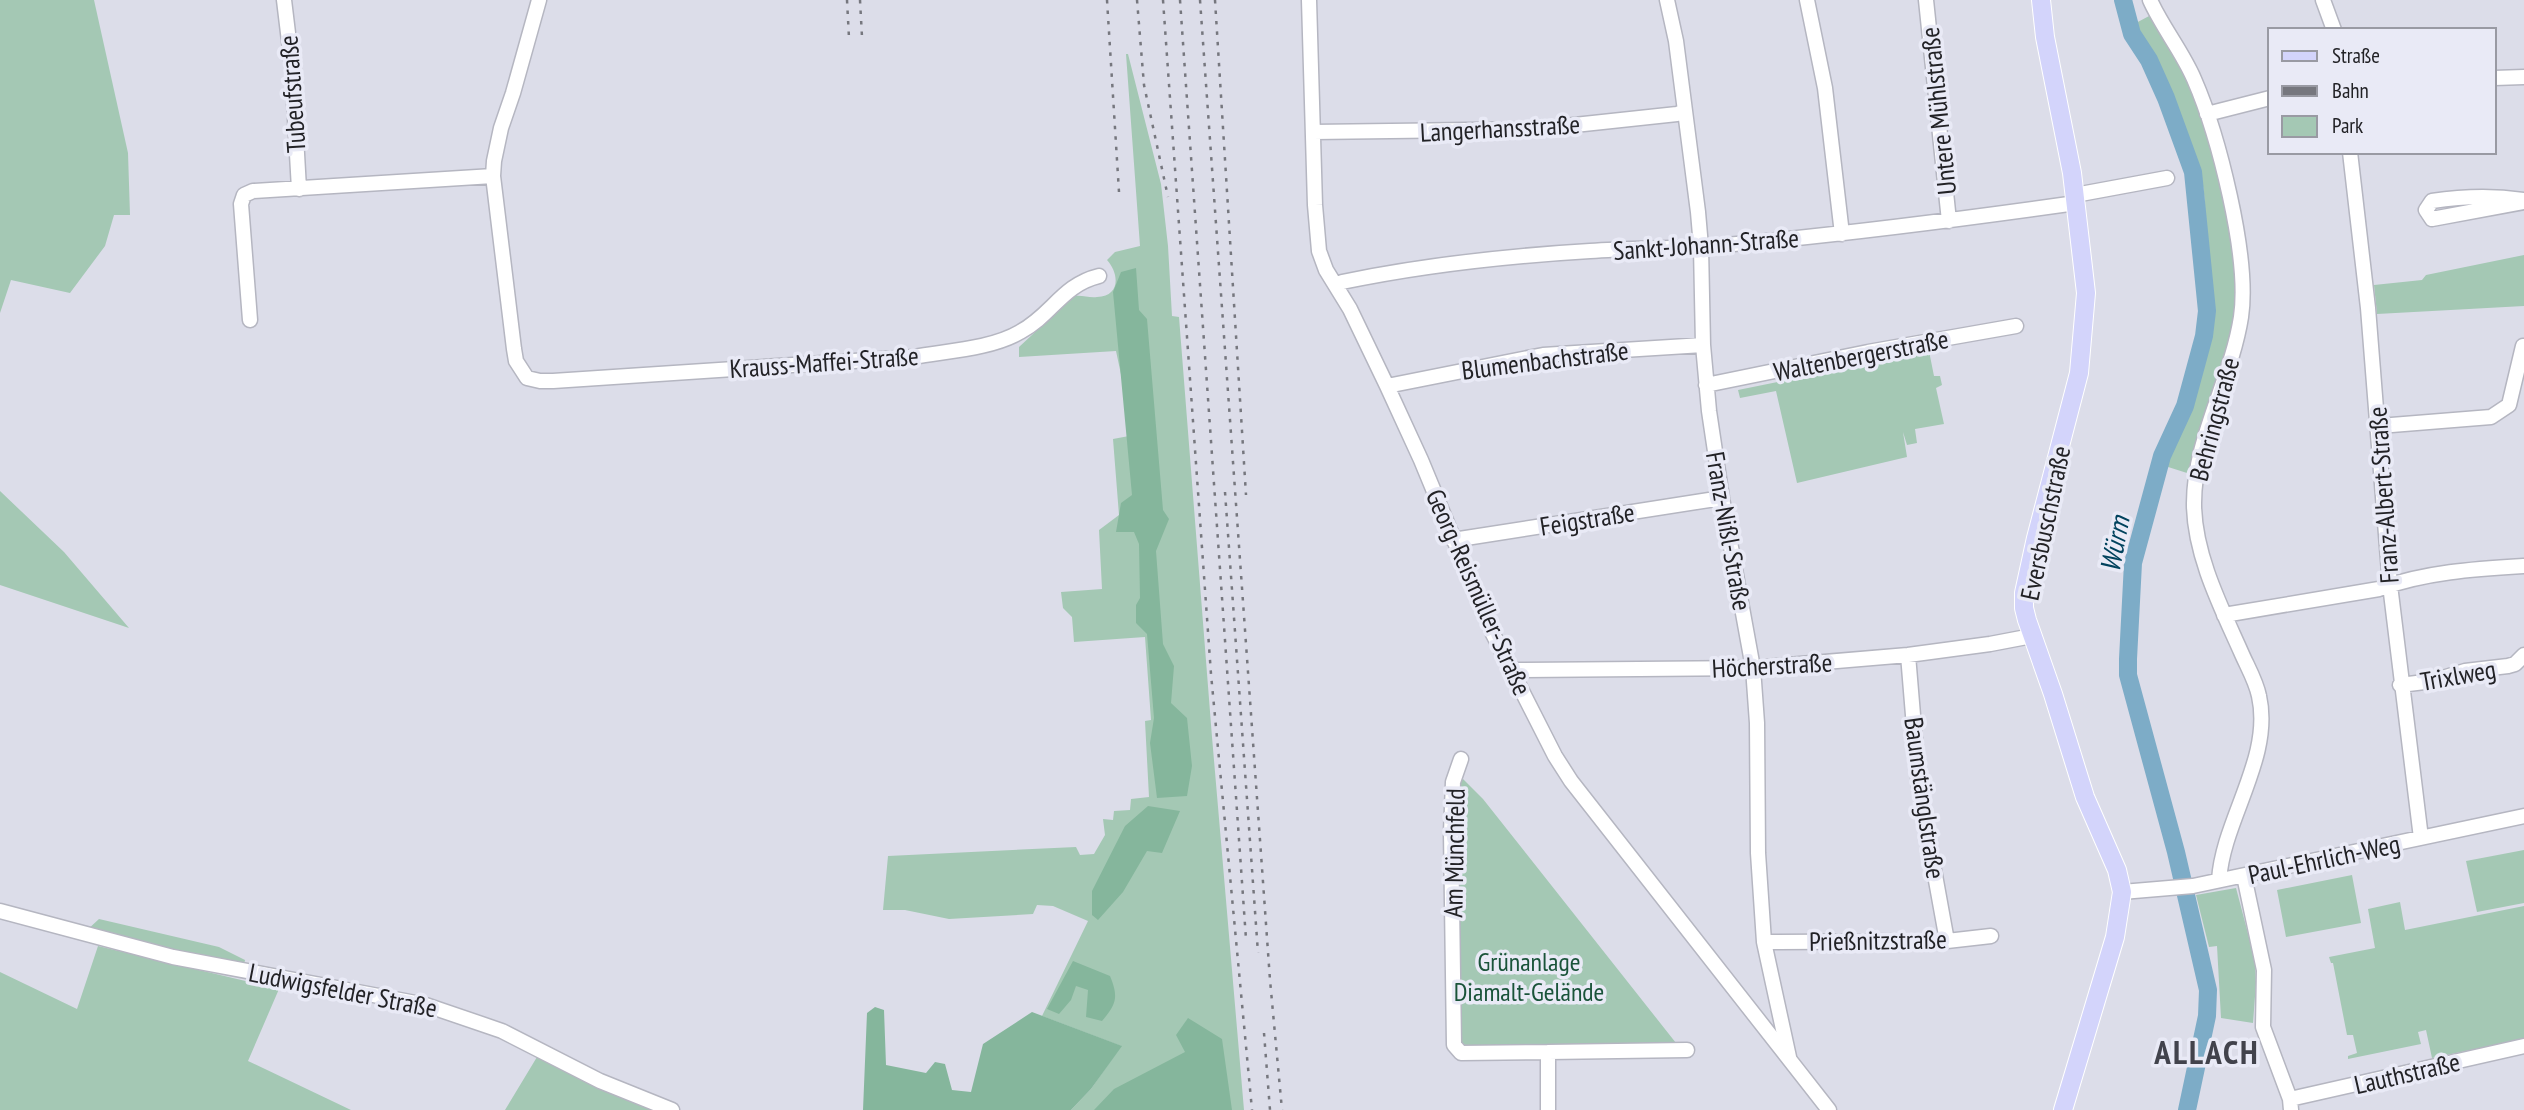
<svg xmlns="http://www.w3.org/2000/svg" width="2524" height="1110" viewBox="0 0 2524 1110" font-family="'PT Sans Narrow',sans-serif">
<rect width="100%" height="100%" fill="#dcdde9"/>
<!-- green -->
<path fill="#a4c8b4" d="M0,0H94L128,153L130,215H114L105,246L70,293L11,280L0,313Z
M2151,15L2196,86L2219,175L2236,271L2233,344L2187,473L2165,466C2190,422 2212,348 2213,297C2213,280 2207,262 2206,244C2205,223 2206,200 2202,180C2198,162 2188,147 2182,130C2168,87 2161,62 2134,24Z
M1126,54H1128L1161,184L1168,246L1172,316L1179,317L1212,737L1244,1110H1071L1091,1089L1121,1046L1042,1016L1088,921L1053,906L1037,905L1033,914L949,919L905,910H883L888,856L1076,847L1080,855L1094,854L1105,835L1103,819L1113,820L1114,811L1130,810L1131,799L1149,797L1145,721L1151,720L1145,637L1074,642L1072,617L1063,608L1061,592L1102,589L1099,530L1119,515L1113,439L1129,436L1125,393L1116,351L1019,357V347L1074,296C1083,295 1089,298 1097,297C1121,296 1119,273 1107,260L1115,252L1140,246Z
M2524,255V306L2377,314L2374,285L2422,280L2426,275Z
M1929,351L1934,376H1940L1942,385L1936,388L1944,424L1915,429L1917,443L1907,445L1903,432L1907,457L1797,483L1776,391L1740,398L1738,390Z
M0,491L64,552L129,628L0,585Z
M1463,779L1483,799L1676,1043L1671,1045L1470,1049L1461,1045L1457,784Z
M2524,850V903L2477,912L2466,861Z
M2352,875L2361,923L2286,937L2277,890Z
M2236,888L2255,960L2256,983L2253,1023L2221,1018L2217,946L2209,947L2196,895Z
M2400,902L2405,930L2524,906V1039L2432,1058L2426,1030L2418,1032L2421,1044L2348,1059V1056L2357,1053L2353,1035H2347L2333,963H2331L2329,957L2375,948L2368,909Z
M99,919L219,947L245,960L244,965L86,931Z
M98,946L279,989L248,1061L351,1110H0V972L77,1009Z
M537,1057L591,1085L652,1110H505Z"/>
<!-- forest -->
<path fill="#85b69c" d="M1136,268L1139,310L1147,319L1163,510L1169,519L1156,551L1163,644L1174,666L1171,703L1187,718L1192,766L1187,796L1157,798L1150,743L1154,718L1147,634L1136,623V605L1140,598L1139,544L1134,532H1116L1121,503L1132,495L1113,292L1121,272Z
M1148,806L1180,811L1162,853L1147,851L1123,892L1098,920L1092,915V891L1125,826Z
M1073,961L1110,976C1119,998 1116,1004 1102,1021L1086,1017L1088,990L1076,986L1071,1000L1059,1014L1047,1009Z
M875,1007L884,1010L886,1065L926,1073L935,1062L945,1064L952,1090L971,1092L983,1044L1032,1012L1122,1046L1091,1089L1071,1110H863L867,1013Z
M1188,1018L1222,1039L1232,1110H1094L1114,1089L1185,1052L1176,1035Z"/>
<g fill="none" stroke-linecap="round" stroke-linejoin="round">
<!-- river -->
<path stroke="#7dacc7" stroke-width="18" d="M2123,0L2132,34L2149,60L2166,98L2193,172L2207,311L2204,336L2185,406L2162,456L2133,563L2128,659V675L2176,852L2208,990L2207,1016L2187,1110"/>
<defs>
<path id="minor" d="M284,0L292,66L299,189
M539,0L513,93L501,128L494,161L493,176L514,349L516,361L527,378L540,381H553L914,357C946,351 991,349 1020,332C1052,315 1062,285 1099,276
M1309,0L1315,205L1319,251L1326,270L1350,309L1387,386L1421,460L1493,634L1555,756L1571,781L1829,1110
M1667,0L1676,41L1698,212L1701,247L1703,345L1709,411L1722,498L1753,668L1757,723L1758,853L1764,942L1789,1057
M1807,0L1825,88L1842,234
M1926,0L1949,221
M2150,0C2162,27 2182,51 2194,79C2218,134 2250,257 2241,317C2231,381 2193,440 2194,506C2195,556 2221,607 2241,652C2247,666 2256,681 2259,696C2273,758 2223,819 2219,880
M2323,0L2334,30
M2494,78L2524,77
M2207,114L2270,98
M1313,132L1537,129L1677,114L1685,111
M2350,152L2368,308L2390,585L2421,838
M2075,195L2167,178
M2524,200C2492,195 2464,196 2432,201L2426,210L2432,219L2524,202
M1337,287L1342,282C1424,265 1506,256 1590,251C1630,248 1671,249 1712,246C1834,236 1955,220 2076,203
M250,320L241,204L244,195L253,191L493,176
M1706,385L1868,352L2016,326
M1387,386L1543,355L1703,345
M2379,426L2491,417L2509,405L2523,346
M1453,540L1722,498
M2224,615L2379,589C2425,572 2475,569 2524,566
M1908,655L1919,787L1947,941
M1511,670L1753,668L1908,655L1990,644L2032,636
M2400,685L2433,681L2465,671L2508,666L2515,664L2524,655
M1461,759L1453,782L1451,832L1454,1045L1461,1053L1548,1052V1110
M2244,876L2264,970L2263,1027L2290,1099L2291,1110
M2122,892L2193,886L2524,816
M0,911L173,957L426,1005L502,1031L600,1081L672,1110
M1764,942L1947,941L1991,936
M1548,1052L1687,1050
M2290,1099L2524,1046"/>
<path id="major" d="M2041,0L2045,37L2072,173L2086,293L2079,373L2036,538L2024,593V608L2027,620L2053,694L2085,797L2117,870L2122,892L2115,937L2063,1110"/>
</defs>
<!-- minor casing -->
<use href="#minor" stroke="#b5b6c1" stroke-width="17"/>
<!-- major casing -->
<use href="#major" stroke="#fff" stroke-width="20"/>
<!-- minor -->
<use href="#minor" stroke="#fff" stroke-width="14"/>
<!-- major -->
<use href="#major" stroke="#d3d4fb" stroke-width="18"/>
<!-- rail -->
<path stroke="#76777e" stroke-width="2.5" stroke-dasharray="3.5 7" stroke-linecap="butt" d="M847,0L849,38
M860,0L862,37
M1107,0L1119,192
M1137,0L1144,85L1168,197
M1163,0L1211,674L1252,1110
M1180,0L1246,939
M1200,0L1270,980L1282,1110
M1215,0L1246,495
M1225,492L1258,953
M1264,1033L1270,1110"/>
</g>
<g text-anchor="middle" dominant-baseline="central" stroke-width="7" stroke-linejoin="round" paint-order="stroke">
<!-- street labels -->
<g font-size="26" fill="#222226" stroke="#e9eaf6">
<text transform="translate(292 94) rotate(-94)">Tubeufstraße</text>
<text transform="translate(1938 111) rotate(-96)">Untere Mühlstraße</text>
<text transform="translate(1500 128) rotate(-3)">Langerhansstraße</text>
<text transform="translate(1706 244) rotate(-4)">Sankt-Johann-Straße</text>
<text transform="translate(1861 355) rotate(-11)">Waltenbergerstraße</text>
<text transform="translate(1545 360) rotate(-7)">Blumenbachstraße</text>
<text transform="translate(824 362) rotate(-4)">Krauss-Maffei-Straße</text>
<text transform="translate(2214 419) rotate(-75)">Behringstraße</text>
<text transform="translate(2383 495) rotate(-94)">Franz-Albert-Straße</text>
<text transform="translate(1587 519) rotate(-9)">Feigstraße</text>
<text transform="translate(2045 523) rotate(-78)">Eversbuschstraße</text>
<text transform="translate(1729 531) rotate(80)">Franz-Nißl-Straße</text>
<text transform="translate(1479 592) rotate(66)">Georg-Reismüller-Straße</text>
<text transform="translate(1772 665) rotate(-3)">Höcherstraße</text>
<text transform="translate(2458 675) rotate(-10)">Trixlweg</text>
<text transform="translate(1925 798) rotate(82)">Baumstänglstraße</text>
<text transform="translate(1454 853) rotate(-89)">Am Münchfeld</text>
<text transform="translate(2324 859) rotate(-12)">Paul-Ehrlich-Weg</text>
<text transform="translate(1878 940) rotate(-1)">Prießnitzstraße</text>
<text transform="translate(343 990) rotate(11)">Ludwigsfelder Straße</text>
<text transform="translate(2407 1073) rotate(-13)">Lauthstraße</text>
</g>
<!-- park labels -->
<g font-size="26" fill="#1a543a" stroke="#e9eaf6">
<text x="1529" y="961">Grünanlage<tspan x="1529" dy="30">Diamalt-Gelände</tspan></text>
</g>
<!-- water labels -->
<g font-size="28" font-style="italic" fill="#00425d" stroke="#e9eaf6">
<text transform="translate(2114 544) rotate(-79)">Würm</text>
</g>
<!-- district labels -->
<g font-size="33" font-weight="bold" letter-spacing="2" fill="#42434c" stroke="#e9eaf6">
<text x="2207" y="1051">ALLACH</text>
</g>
</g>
<!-- legend -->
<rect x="2268" y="28" width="228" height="126" fill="#e9eaf6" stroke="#999aa3" stroke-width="2"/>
<rect x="2282" y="51" width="35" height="10" fill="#d3d4fb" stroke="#999aa3" stroke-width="2"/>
<text x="2332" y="63" font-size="21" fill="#222226">Straße</text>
<rect x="2282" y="86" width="35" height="10" fill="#76777e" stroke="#999aa3" stroke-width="2"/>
<text x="2332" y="98" font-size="21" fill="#222226">Bahn</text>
<rect x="2282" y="116" width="35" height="21" fill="#a4c8b4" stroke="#999aa3" stroke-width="2"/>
<text x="2332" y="133" font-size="21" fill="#222226">Park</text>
</svg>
